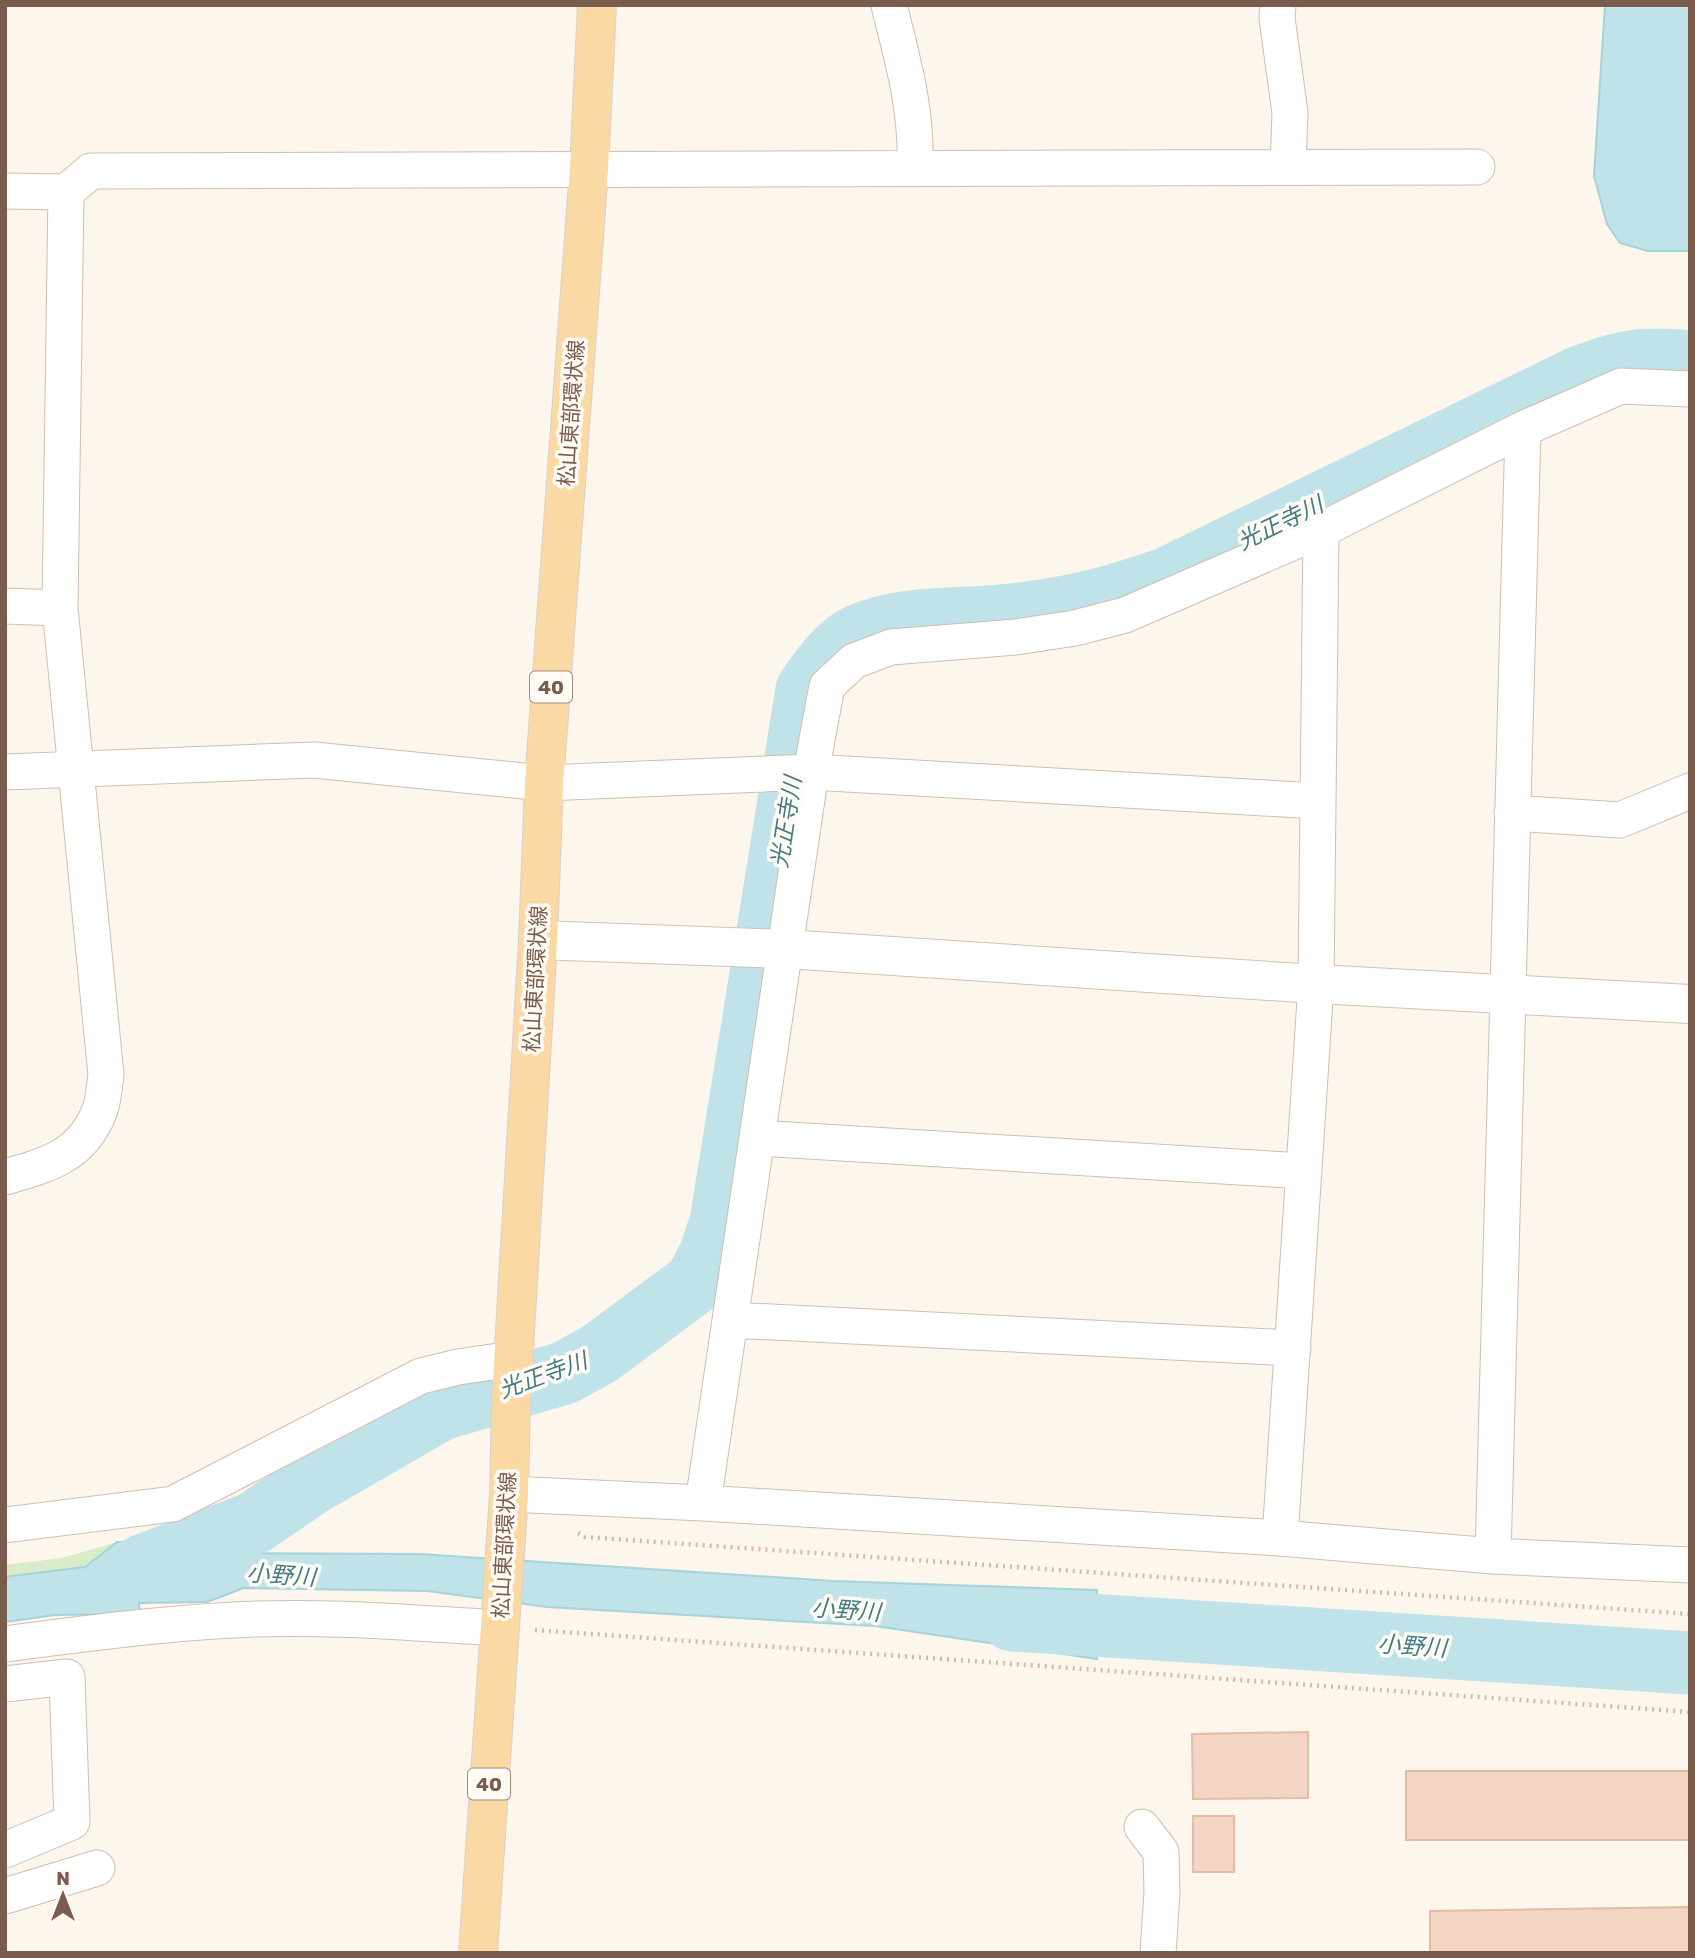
<svg xmlns="http://www.w3.org/2000/svg" width="1695" height="1958" viewBox="0 0 1695 1958" font-family="Rubik,'Noto Sans JP',sans-serif">
<rect width="100%" height="100%" fill="#fdf6ec"/>
<!-- green -->
<path fill="#d8ecc9" d="M117,1542L85,1567L5,1577V1565L62,1558Z
M1097,1602L1690,1637V1684L1634,1682L1274,1656L1097,1649Z"/>
<!-- water -->
<path fill="#bfe3e8" stroke="#a5d3da" stroke-width="2" d="M1605,5H1690V251H1648L1620,243L1607,224L1594,176Z
M162,1541L219,1553L420,1554L833,1581L1097,1590V1659L875,1626L547,1607L427,1591L244,1588L207,1602L139,1603L140,1614L55,1615L5,1622V1577L85,1567L117,1542Z"/>
<g fill="none" stroke-linecap="round" stroke-linejoin="round">
<!-- river -->
<path stroke="#bfe3e8" stroke-width="63" d="M142,1566L254,1523L311,1484L441,1409L564,1373L599,1354L696,1282L710,1255L721,1222L807,690C819,672 838,645 858,636C904,615 960,621 1010,615C1069,609 1111,598 1166,579L1578,378C1622,361 1643,357 1690,362
M1012,1620L1690,1663"/>
</g>
<!-- building -->
<path fill="#f3d5c3" stroke="#e6bba3" stroke-width="2" d="M1308,1732V1798L1193,1799L1192,1734Z
M1406,1771H1690V1840H1406Z
M1193,1816H1234V1872H1193Z
M1690,1907V1953H1430V1911Z"/>
<g fill="none" stroke-linecap="round" stroke-linejoin="round">
<defs>
<path id="street" d="M889,5C903,62 917,108 915,168
M1278,5L1277,18L1290,113L1288,167
M5,191L66,192L91,171L1477,167
M5,606L60,608
M5,772L314,760L544,783L811,772L1318,801
M1512,813L1620,820L1690,791
M757,1138L1304,1171
M5,1177C47,1165 82,1156 99,1112C104,1101 104,1087 106,1075L60,608L66,192
M730,1320L1293,1348
M509,1494L703,1503L1280,1538L1493,1556L1690,1565
M703,1503L811,772L827,686L854,661L891,647L1016,637L1075,628L1125,615L1321,530L1523,429L1621,386L1690,389
M5,1525L173,1504L421,1376L458,1367L513,1359
M1280,1538L1316,984L1321,530
M1493,1556L1523,429
M5,1644C81,1634 157,1624 233,1620C321,1615 411,1623 499,1628
M5,1684L67,1677L72,1822L5,1850
M1142,1827L1161,1852L1162,1893L1158,1953
M5,1896L97,1868"/>
<path id="secondary" d="M538,940L786,949L1316,984L1690,1004"/>
<path id="primary" d="M478,1953L509,1494L511,1399L538,940L544,783L589,169L597,5"/>
</defs>
<!-- street casing -->
<use href="#street" stroke="#d1beb0" stroke-width="37"/>
<!-- secondary casing -->
<use href="#secondary" stroke="#d6c0b0" stroke-width="40"/>
<!-- primary casing -->
<use href="#primary" stroke="#dad1cd" stroke-width="40"/>
<!-- path -->
<path stroke="#d9b8a5" stroke-width="4.5" stroke-dasharray="2 5" stroke-linecap="butt" d="M578,1533L585,1537L1690,1614
M535,1630L1690,1712"/>
<!-- street -->
<use href="#street" stroke="#fff" stroke-width="35"/>
<!-- secondary -->
<use href="#secondary" stroke="#fff" stroke-width="38"/>
<!-- primary -->
<use href="#primary" stroke="#fbd9a5" stroke-width="38"/>
</g>
<g text-anchor="middle" dominant-baseline="central" stroke-width="7" stroke-linejoin="round" paint-order="stroke">
<!-- shield labels -->
<g fill="#fffaf3" stroke="#a28b7f" stroke-width="2">
<rect x="530" y="671.5" width="42" height="31" rx="5"/>
<rect x="468" y="1768.5" width="42" height="31" rx="5"/>
</g>
<g font-size="19" font-weight="bold" fill="#7a5c4d">
<text x="551" y="687">40</text>
<text x="489" y="1784">40</text>
</g>
<!-- street labels -->
<g font-size="21" fill="#7a5c4d" stroke="#fffaf3">
<text transform="translate(571 413) rotate(-86)">松山東部環状線</text>
<text transform="translate(535 979) rotate(-87)">松山東部環状線</text>
<text transform="translate(504 1545) rotate(-87)">松山東部環状線</text>
</g>
<!-- water labels -->
<g font-size="23" font-style="italic" fill="#437c86" stroke="#fffaf3">
<text transform="translate(1280 523) rotate(-26)">光正寺川</text>
<text transform="translate(786 822) rotate(-81)">光正寺川</text>
<text transform="translate(543 1375) rotate(-20)">光正寺川</text>
<text transform="translate(281 1575) rotate(4)">小野川</text>
<text transform="translate(846 1610) rotate(4)">小野川</text>
<text transform="translate(1412 1646) rotate(4)">小野川</text>
</g>
</g>
<!-- border -->
<rect width="1695" height="1958" fill="none" stroke="#7a5c4d" stroke-width="14"/>
<!-- north arrow -->
<g transform="translate(63 1895)" stroke="#fffaf3" stroke-width="5" paint-order="stroke">
<path d="M0-5L12 26L0 18L-12 26Z" fill="#7a5c4d"/>
<text y="-10" font-size="19" font-weight="bold" text-anchor="middle" fill="#7a5c4d">N</text>
</g>
</svg>
